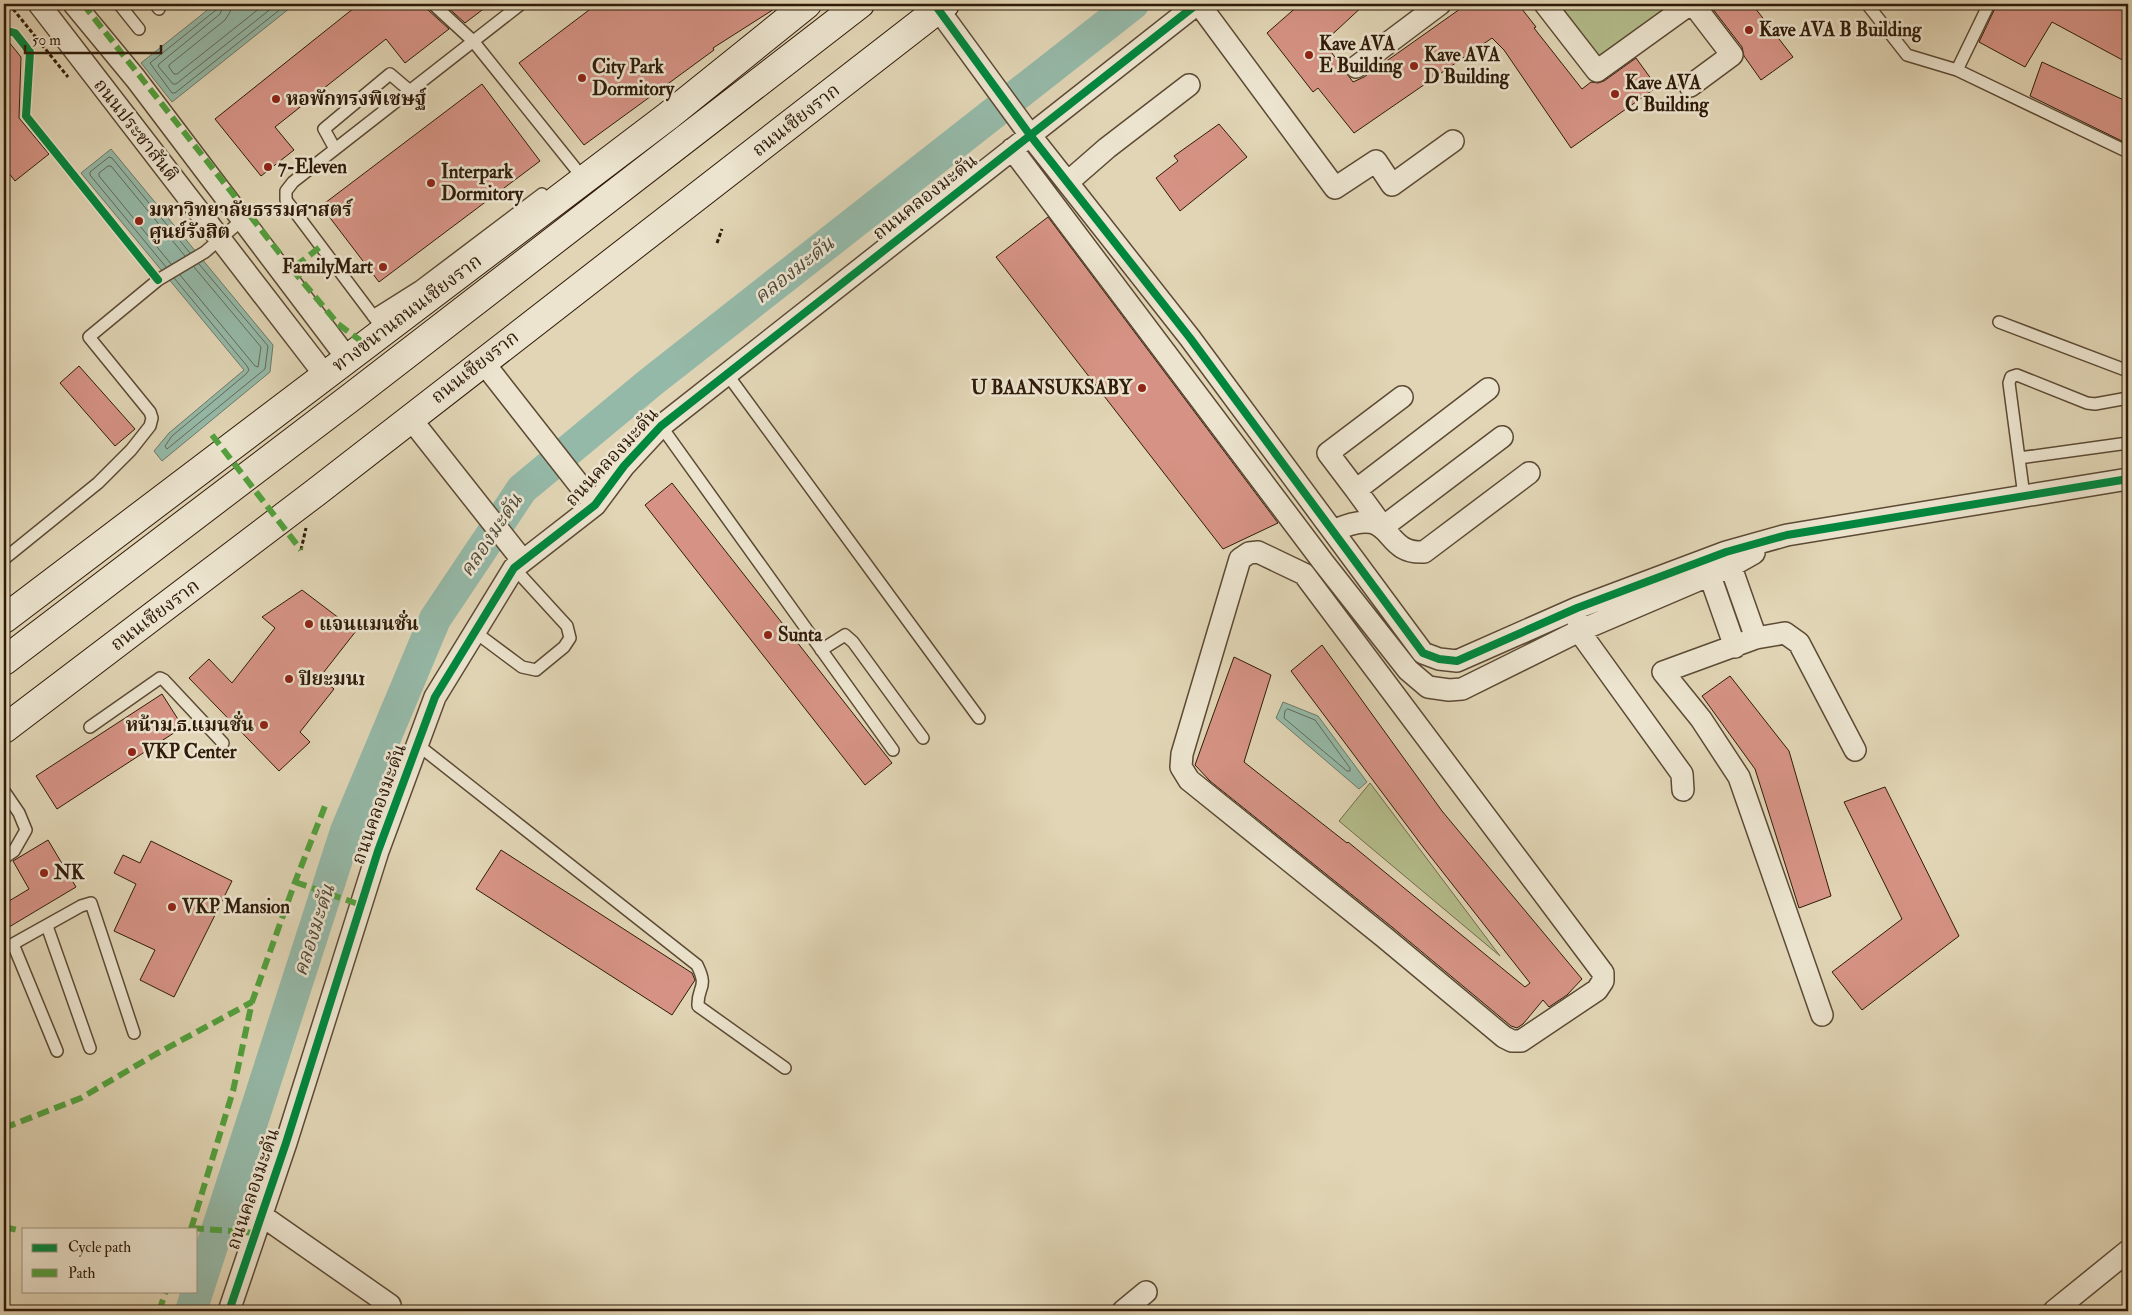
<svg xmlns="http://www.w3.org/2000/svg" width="2132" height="1315" viewBox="0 0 2132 1315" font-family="'IM FELL Double Pica','Noto Serif Thai',serif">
<rect width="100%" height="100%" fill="#e1d5b5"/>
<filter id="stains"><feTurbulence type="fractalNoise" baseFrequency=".004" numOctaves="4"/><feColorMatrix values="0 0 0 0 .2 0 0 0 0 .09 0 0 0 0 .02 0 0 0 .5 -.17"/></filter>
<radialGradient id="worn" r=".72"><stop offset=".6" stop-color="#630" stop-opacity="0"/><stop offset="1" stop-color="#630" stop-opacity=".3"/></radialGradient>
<!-- green -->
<path fill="#b4bd8c" stroke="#726c4a" d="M1541,4H1682L1590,71Z
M1370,783L1500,956L1339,821Z"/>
<!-- water -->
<path fill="#95b9a8" stroke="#6c7a68" d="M215,4H295L172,102L141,63Z
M111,149L273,345L270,372L162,461L154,451L169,433L244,370L81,173Z
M1283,702L1318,716L1367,782L1359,789L1276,718Z"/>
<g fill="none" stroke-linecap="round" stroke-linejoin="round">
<!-- shore -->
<path stroke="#626a58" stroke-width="1" d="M218,4L216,10L150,63L172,93H175L287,4
M224,4L220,14L159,64L158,66L173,84H176L277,4
M231,4L230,12L225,20L169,65V67L174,74H177L265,4
M171,264L99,176V173L108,166H111L185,256
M166,267L90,175V172L109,157L112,158L190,253
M180,275L255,366L258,367L261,347L194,267
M174,278L247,366L249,370L246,374L172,436L165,446L167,449L265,369L268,346L199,264
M1288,709L1315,720L1350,768V771H1347L1284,718L1285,711Z"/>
<!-- river -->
<path stroke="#95b9a8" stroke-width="32" d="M191,1311L346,831L435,619L522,489L651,382L1133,4"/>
</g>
<!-- building -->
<path fill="#d69385" stroke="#2f1b09" d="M359,4H426L428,10L449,29L405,63L386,39L275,127L294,150L261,176L215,119Z
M444,4H490L465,23Z
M597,4H782L713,48L714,50L669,83L584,145L519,63Z
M1300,4H1365L1324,42L1353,82L1364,77L1467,4H1518L1536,27L1534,28L1582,89L1591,82L1598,83L1604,81L1636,58L1657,87L1571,148L1504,50L1492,38L1354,133L1318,88L1313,92L1267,33Z
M1709,4H1752L1793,57L1761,80L1744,56L1742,47Z
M1997,4H2128V63L2052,22L2025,67L1979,42Z
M4,36L21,57L19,118L49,154L15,181L4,167Z
M2042,62L2128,102V144L2030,96Z
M482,84L540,161L379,282L321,206Z
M1219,124L1247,157L1180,211L1156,178L1178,161L1174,156Z
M1048,217L1278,523L1223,549L996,257Z
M79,366L135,429L115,446L60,383Z
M672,483L892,763L865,785L645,505Z
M302,590L356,631L320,677L334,689L300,732L310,742L279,771L189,678L209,659L232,683L275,628L262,617Z
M1322,645L1442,811L1582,979L1567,995L1549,1007L1543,1000L1523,1024L1517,1028L1511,1026L1392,927L1210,781L1195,765L1234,657L1271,675L1244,762L1347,843L1348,842L1525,987L1530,983L1423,847L1291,671Z
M1730,676L1789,751L1831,896L1799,908L1755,769L1702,696Z
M162,694L183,727L57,809L36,776Z
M1885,787L1959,936L1862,1010L1832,972L1902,919L1844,802Z
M48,840L76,887L4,930V904L29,889L13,861Z
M151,841L232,881L174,997L140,980L155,950L114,931L136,884L114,873L123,855L140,863Z
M501,850L692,973L695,980L672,1015L476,889Z"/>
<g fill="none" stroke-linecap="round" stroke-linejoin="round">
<defs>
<path id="lane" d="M119,4L139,29
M155,4L159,9
M433,4L473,41L583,178
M1867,4L1907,55L1957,70L2128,152
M1957,70L1989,4
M335,149L324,129L390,74L410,91
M373,316L419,287L542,194
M377,321L286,200V191L293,182L521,4
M1999,322L2128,371
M727,374L979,718
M661,426L893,750
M2019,458L2128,443
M2024,496L2009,383L2011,377L2017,375L2087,403L2095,404L2128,398
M4,559L98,483L131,450L150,426L152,418L150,412L89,337L158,280L205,252L242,220
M475,632L522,667L536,670L564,647L570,638L567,626L514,568
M821,650L845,635L853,642L923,738
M90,727L160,678L164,680L223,743
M418,745L697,965C709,989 697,986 698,1006L785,1068
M4,791L19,813L26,830L14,851L4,858
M47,926L90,1048
M13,944L57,1051
M4,949L81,906L91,903L134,1033"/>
<path id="street" d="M39,4L325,375
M74,4L136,79L347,358
M1199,4L1335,188L1376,161L1392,185L1453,141
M1545,4L1597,71L1690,4
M938,9L1030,135L1190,338L1423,653L1439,659L1457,661L1577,608L1726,552L1787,535L2128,479
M1356,67L1440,4
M1690,86L1732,55L1693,4
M1012,149L1323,562L1408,670L1428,687L1449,690L1462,689L1579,631L1731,566L1754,553
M1068,182L1107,148L1189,85
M483,362L595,505
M1488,389L1356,490L1383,527L1502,437
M410,418L523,561
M1356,490L1328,453L1402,397
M1333,531C1398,501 1379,555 1424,552L1529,473
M1258,552L1304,574L1603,973V981L1597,990L1521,1041H1512L1504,1037L1384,937L1189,780L1181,767L1182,754L1240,559L1249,553Z
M1726,553L1756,638
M1708,561L1710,576L1735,647
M1578,618L1579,631L1682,774L1683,790
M1822,1015L1739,777L1701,719L1663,672L1756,638L1785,633L1799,643L1855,750
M261,1215L390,1305
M229,1311L286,1143L378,851L435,697L514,568L595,505L624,466L661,426L1197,4
M1123,1311L1146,1292
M2054,1311L2128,1251"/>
<path id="secondary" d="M4,619L668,116L807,4
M4,661L354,395L860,4
M4,729L315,493L945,4"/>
</defs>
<!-- lane casing -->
<use href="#lane" stroke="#5c4a34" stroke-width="14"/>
<!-- street casing -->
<use href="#street" stroke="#5c4a34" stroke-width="24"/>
<!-- secondary casing -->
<use href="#secondary" stroke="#2f1b09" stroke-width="30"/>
<!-- path -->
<path stroke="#2f1b09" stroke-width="3" stroke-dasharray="4 2.5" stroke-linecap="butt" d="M9,4L68,77
M717,243L722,229
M301,550L306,528"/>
<!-- lane -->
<use href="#lane" stroke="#ece4cf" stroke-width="11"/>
<!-- street -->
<use href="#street" stroke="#ece4cf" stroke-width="21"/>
<!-- secondary -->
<use href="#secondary" stroke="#ece4cf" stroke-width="28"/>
<!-- quiet -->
<path stroke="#52a13e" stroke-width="6" stroke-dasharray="12 6" stroke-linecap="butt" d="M83,4L292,269L320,247
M292,269L338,324L365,344
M212,435L301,550
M295,882L361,905
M4,1128L81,1098L156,1054L252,1002
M4,1227L17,1230
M192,1228L256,1233
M191,1229L233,1091L252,1002L295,882L325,806
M159,1311L166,1291"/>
<defs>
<path id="cycleway" d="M938,9L1030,135L1190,338L1423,653L1439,659L1457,661L1577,608L1726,552L1787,535L2128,479
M4,30L15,33L30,52L26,116L158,280
M229,1311L286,1143L378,851L435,697L514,568L595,505L624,466L661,426L1197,4"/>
</defs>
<!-- cycleway casing -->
<use href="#cycleway" stroke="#ece4cf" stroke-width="11"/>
<!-- cycleway -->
<use href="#cycleway" stroke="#00873e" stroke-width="8"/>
</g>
<!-- markers -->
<g fill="#8f2418" stroke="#ece4cf" stroke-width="2">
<circle cx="1749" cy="30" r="5"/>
<circle cx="1309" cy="55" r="5"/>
<circle cx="1414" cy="66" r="5"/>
<circle cx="582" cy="78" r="5"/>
<circle cx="1615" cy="94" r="5"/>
<circle cx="276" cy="99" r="5"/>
<circle cx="268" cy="167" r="5"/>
<circle cx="431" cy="183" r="5"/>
<circle cx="139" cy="221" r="5"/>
<circle cx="383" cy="267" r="5"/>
<circle cx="1142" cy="388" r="5"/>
<circle cx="309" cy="624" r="5"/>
<circle cx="768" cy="635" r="5"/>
<circle cx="289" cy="679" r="5"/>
<circle cx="264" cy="725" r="5"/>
<circle cx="132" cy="752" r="5"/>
<circle cx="44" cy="873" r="5"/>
<circle cx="172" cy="907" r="5"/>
</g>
<g text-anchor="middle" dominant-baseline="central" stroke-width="5" stroke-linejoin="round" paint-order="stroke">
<!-- poi labels -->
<g font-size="19" font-weight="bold" fill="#2f1b09" stroke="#ece4cf" text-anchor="start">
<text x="1759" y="30">Kave AVA B Building</text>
<text x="1319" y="44">Kave AVA<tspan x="1319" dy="22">E Building</tspan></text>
<text x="1424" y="55">Kave AVA<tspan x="1424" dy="22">D Building</tspan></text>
<text x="592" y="67">City Park<tspan x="592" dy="22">Dormitory</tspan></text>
<text x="1625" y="83">Kave AVA<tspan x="1625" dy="22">C Building</tspan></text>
<text x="286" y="99">หอพักทรงพิเชษฐ์</text>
<text x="278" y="167">7-Eleven</text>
<text x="441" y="172">Interpark<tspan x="441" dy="22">Dormitory</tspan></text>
<text x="149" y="210">มหาวิทยาลัยธรรมศาสตร์<tspan x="149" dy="22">ศูนย์รังสิต</tspan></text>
<text x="373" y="267" text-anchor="end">FamilyMart</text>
<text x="1132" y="388" text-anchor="end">U BAANSUKSABY</text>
<text x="319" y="624">แจนแมนชั่น</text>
<text x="778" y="635">Sunta</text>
<text x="299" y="679">ปิยะมน1</text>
<text x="254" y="725" text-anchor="end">หน้าม.ธ.แมนชั่น</text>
<text x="142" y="752">VKP Center</text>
<text x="54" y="873">NK</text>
<text x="182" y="907">VKP Mansion</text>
</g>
<!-- street labels -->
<g font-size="19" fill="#2f1b09" stroke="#ece4cf">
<text transform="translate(796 120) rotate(-38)">ถนนเชียงราก</text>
<text transform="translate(136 130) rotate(52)">ถนนประชาสันติ</text>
<text transform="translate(925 197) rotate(-38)">ถนนคลองมะดัน</text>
<text transform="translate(407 313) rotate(-37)">ทางขนานถนนเชียงราก</text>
<text transform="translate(475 367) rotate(-38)">ถนนเชียงราก</text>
<text transform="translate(612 457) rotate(-47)">ถนนคลองมะดัน</text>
<text transform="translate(155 615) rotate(-37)">ถนนเชียงราก</text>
<text transform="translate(379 804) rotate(-70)">ถนนคลองมะดัน</text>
<text transform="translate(253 1189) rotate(-71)">ถนนคลองมะดัน</text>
</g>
<!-- water labels -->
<g font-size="20" font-style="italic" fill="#4e4a39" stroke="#ece4cf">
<text transform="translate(794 270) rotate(-38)">คลองมะดัน</text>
<text transform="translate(491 535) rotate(-56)">คลองมะดัน</text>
<text transform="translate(314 930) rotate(-72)">คลองมะดัน</text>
</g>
</g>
<!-- margin -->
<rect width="2132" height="1315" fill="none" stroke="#e1d5b5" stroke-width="20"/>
<rect x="5" y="5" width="2122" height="1305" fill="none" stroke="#2f1b09" stroke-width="2.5"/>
<rect x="10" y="10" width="2112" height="1295" fill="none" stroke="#2f1b09"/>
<!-- legend -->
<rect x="22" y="1228" width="175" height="65" fill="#ece4cf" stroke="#a09480"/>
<rect x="32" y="1244" width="25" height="8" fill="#00873e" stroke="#a09480"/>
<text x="68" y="1252" font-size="15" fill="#2f1b09">Cycle path</text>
<rect x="32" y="1269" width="25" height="8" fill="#52a13e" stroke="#a09480"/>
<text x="68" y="1278" font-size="15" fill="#2f1b09">Path</text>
<!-- scale -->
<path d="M25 45v8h136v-8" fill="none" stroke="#2f1b09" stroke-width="2.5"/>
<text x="32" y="45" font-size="15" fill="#2f1b09" stroke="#ece4cf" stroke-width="4" paint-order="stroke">50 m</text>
<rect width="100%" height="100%" filter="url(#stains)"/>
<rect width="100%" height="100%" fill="url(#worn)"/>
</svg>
